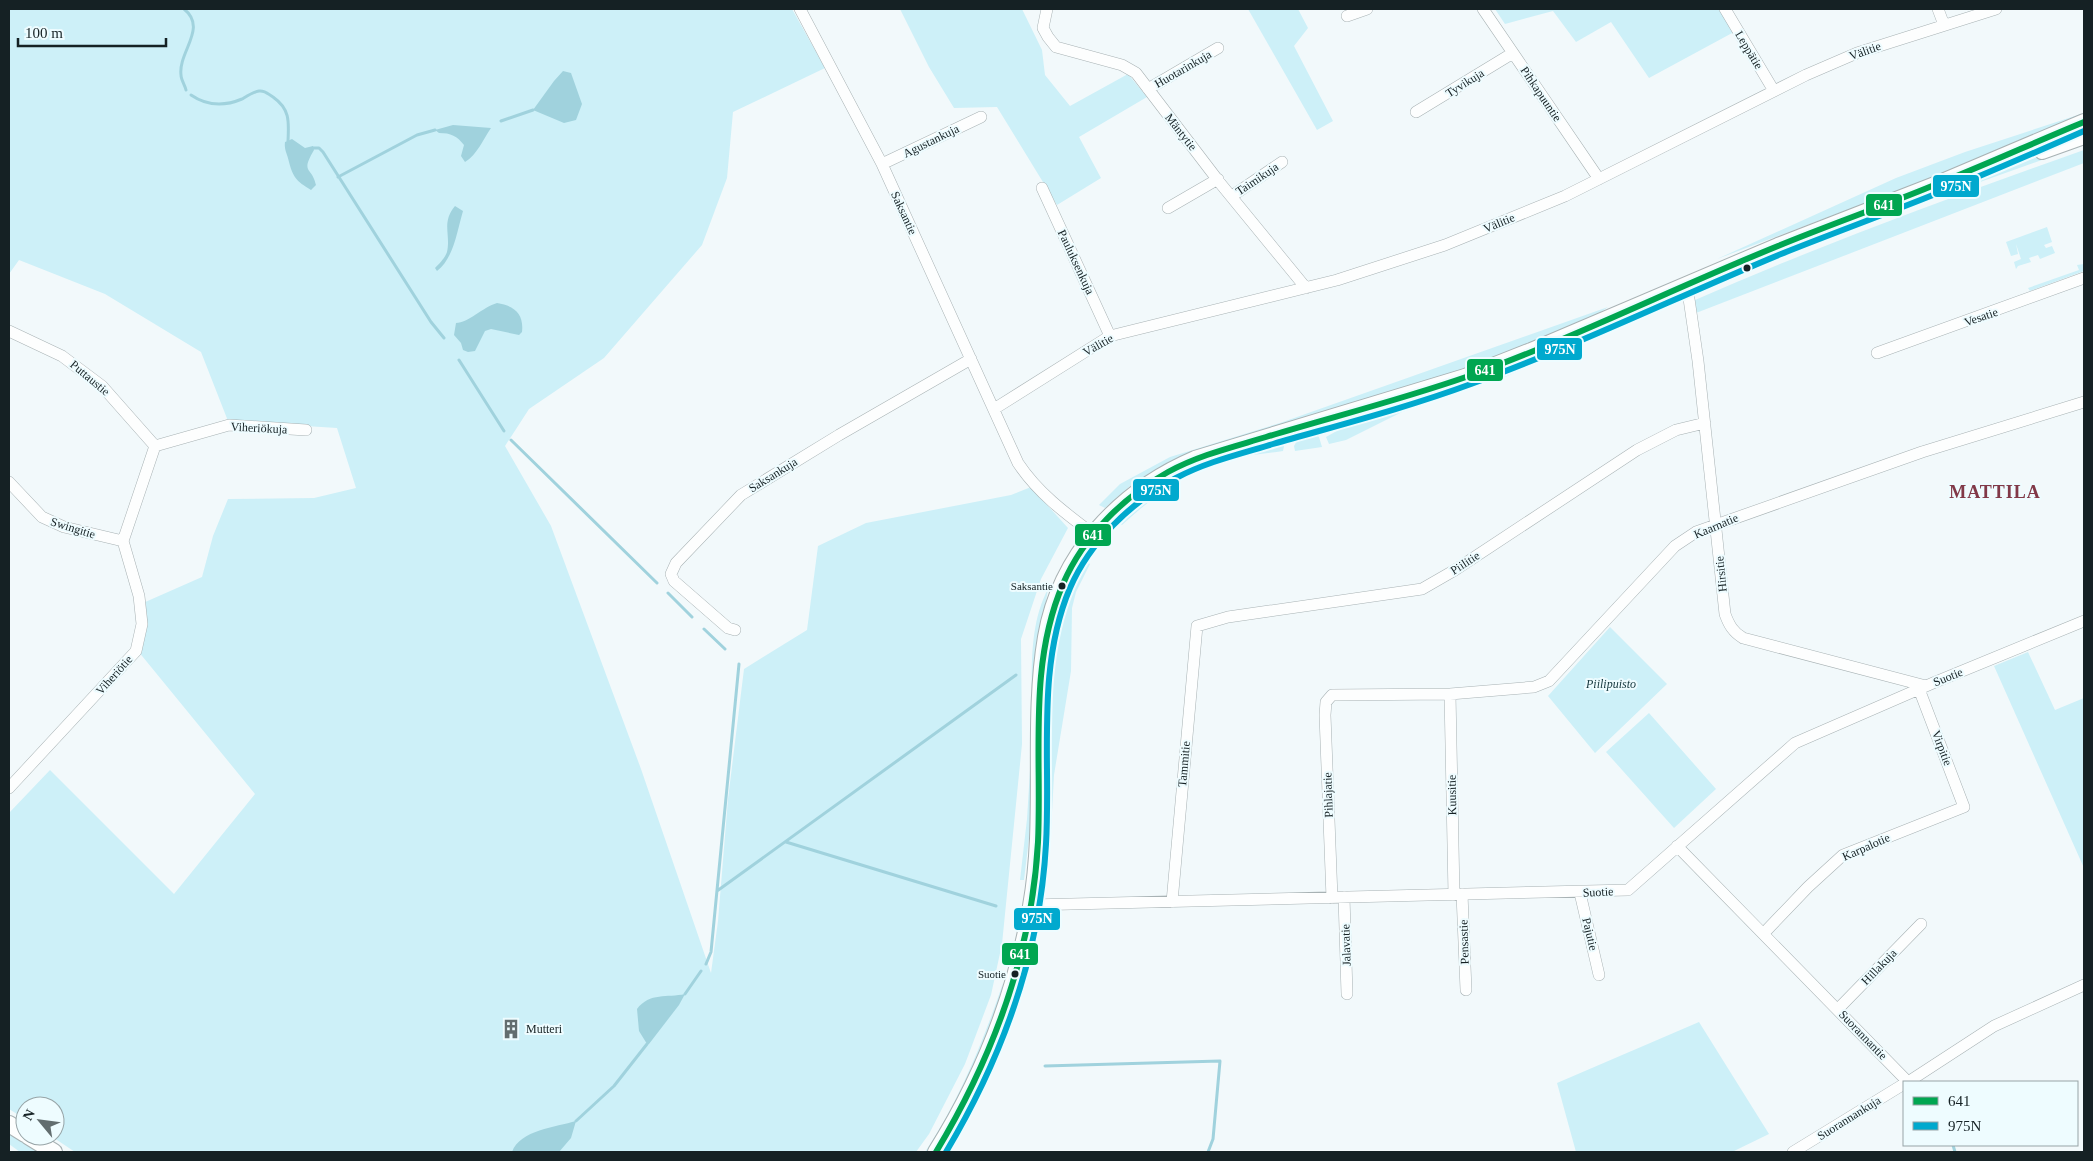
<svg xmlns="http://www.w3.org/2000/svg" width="2093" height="1161" viewBox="0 0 2093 1161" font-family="'Times New Roman',serif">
<rect width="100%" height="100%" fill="#f2f9fb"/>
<!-- green -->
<path fill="#cdf0f8" d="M9,9H792L825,68L733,112L727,178L702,245L604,358L529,409L505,446L551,526L641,769L711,973L718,921L728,799L744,669L807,630L818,546L866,523L1011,495L1031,487L1068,528L1041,579L1021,639L1022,744L1002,944L991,995L965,1064L929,1134L916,1152H75L51,1136H55V1106H25V1119L9,1109V813L50,770L174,894L255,794L138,651L143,603L202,577L213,536L228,499L314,498L356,488L337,428L228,421L201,352L105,294L19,260L9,274Z
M900,9H1022L1042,50L1045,75L1070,106L1128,74L1147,97L1079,137L1101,178L1057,205L997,107L954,108L929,67Z
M1248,9H1298L1308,28L1294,46L1333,121L1317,130Z
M1495,9H1719L1734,32L1649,78L1611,22L1576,42L1553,11L1505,24Z
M2084,113V116L1977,161L1717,259L1896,178L1965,152Z
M2084,141V145L1857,226L1755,268C1765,250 2045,154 2084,141Z
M2084,150V163L1696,313L1695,300C1823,244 1953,196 2084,150Z
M2047,227L2052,242L2044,245L2046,248L2052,246L2055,253L2040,259L2038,255L2029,258L2031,262L2018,266L2016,269L2014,262L2021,259L2016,244L2018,254L2011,256L2006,242Z
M2084,264V271L2030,291L2028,288L2079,270L2077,265Z
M1664,304L1665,307L1505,377L1402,412L1346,440L1329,444L1326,437L1358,419L1451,390L1542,356Z
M1608,307L1588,321L1447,377L1214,445L1171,461L1129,487L1105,508L1099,505L1120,484L1170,457L1280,423Z
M1316,435L1319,437L1322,447L1295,451L1294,446L1298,439Z
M1279,442L1284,446L1283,451C1270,453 1255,454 1241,457C1196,466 1155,494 1122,525L1118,522C1156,487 1192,467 1241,453C1254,449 1266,444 1279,442Z
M1087,562L1090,564L1076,592L1072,608L1071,671L1054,775L1051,831L1047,809L1050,665L1056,633L1071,592Z
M1048,589L1036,664L1032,731C1033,685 1026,630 1048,589Z
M1610,627L1667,684L1595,753L1548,696Z
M2028,652L2055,710L2084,698V868L1994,666Z
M1649,713L1716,789L1674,828L1606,752Z
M1032,738V813L1024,880H1020L1027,819Z
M1036,933H1038C1019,1011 991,1083 949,1152H945C988,1084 1016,1011 1036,933Z
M1003,983C995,1040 957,1102 929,1152H925C959,1101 983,1042 1003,983Z
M1699,1022L1769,1134L1732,1152H1576L1557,1083Z
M9,1132L40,1152H20L9,1144Z"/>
<!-- water -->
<path fill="#a0d2dd" d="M563,71L571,73L582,104L576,120L564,123L533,110L554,81Z
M453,125L491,128C484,138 477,155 465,162L461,156L464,145C457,136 451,133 439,133L435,130Z
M292,139L305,148L313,146L314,150C300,174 312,166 316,185L311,190C296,181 293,177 289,162C287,153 284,150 285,142Z
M455,206L463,211C457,231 454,258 437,271L435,268C439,264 445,258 447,252C451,234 441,223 455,206Z
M497,303C515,306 524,314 522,332L519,335L491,329L485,331L475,351L468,352L463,350L461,343L454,335L456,323C468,323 483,307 497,303Z
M685,994L679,1005L649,1044H647L639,1031L637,1009C650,992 667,998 685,994Z
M576,1121L571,1138L559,1152H512C520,1130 556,1127 576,1121Z"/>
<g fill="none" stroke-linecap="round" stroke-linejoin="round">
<!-- stream -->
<path stroke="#a0d2dd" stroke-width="3" d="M184,9C208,28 178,52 181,75C181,80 185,85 186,90
M191,95C207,106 223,107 242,99C247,96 253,92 259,91C265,90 268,94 273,97C290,109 289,121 288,141
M501,121L533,110
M313,148H319L323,152L431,322L444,338
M338,177L417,135L435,130
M459,360L504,431
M511,440L657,583
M668,593L692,617
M704,629L725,649
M786,842L996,906
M717,891L1016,675
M706,964L711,952L739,664
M685,994L701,971
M1045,1066L1220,1061L1213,1139L1208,1152
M576,1121L614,1086L647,1044
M1953,1145L1955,1152"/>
<defs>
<path id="minor" d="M800,9L882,164L1018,463C1038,493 1065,513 1093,534
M1047,9L1043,28L1048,37L1056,47L1122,65L1136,73L1220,183L1306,288
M1483,9L1599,179
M1725,9L1774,91
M1938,9L1944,25
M1347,16L1367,9
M1148,89L1218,48
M1416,112L1513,53
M882,164L981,117
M1042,188L1110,336
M1232,196L1282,162
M1168,208L1218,179
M1687,285L1698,361L1725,614C1729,625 1733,632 1743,638L1926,686
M9,331L62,356L102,386L155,446
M1877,353L2084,278
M994,409L1110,336L1337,280L1445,245L1565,196L1806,75L1857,53L1996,9
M155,446L229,425L306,430
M9,482L42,517L64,527L123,541
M735,630L728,628L674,581L671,574L676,563L741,495L839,435L971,359
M1450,694L1454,895
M9,788L136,651L142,624L139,596L123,541L155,446
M1677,846L1908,1082L1994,1026L2084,985
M1580,893L1599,975
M1462,894L1466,990
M1344,897L1347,994
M1332,898L1325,715L1326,702L1332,695L1450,694L1534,687L1549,681L1675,546L1696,532L1922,452L2084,402
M1172,902L1197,626L1228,617L1422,589L1455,570L1637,450L1676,430L1705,423
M1031,905L1628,890L1795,743L1933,683L2084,621
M1764,933L1808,887L1843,855L1964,807L1919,689
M1838,1009L1921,924
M1793,1152L1904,1084"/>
<path id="secondary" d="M2042,151L2084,136
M9,1124L25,1134
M28,1136L54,1152
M936,1152C983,1077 1016,993 1031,906C1047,818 1031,725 1046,637C1060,555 1120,491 1195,459L1465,377L1531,351L1778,246L1935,185L2084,122"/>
</defs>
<!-- minor casing -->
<use href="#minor" stroke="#a8b2b4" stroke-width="12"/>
<!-- secondary casing -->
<use href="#secondary" stroke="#a8b2b4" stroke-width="18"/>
<!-- minor -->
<use href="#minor" stroke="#fdfefe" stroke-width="11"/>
<!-- secondary -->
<use href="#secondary" stroke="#fdfefe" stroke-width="16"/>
<defs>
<path id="bus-1" d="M936,1152C993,1057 1032,953 1038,842C1042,756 1028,665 1063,584C1083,537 1123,497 1168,472C1199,455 1233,447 1266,437C1332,417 1400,400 1466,377C1572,339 1674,288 1778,246C1829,225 1881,207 1932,186C1983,166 2033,143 2084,122"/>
<path id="bus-2" d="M946,1152C1002,1058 1040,954 1046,844C1051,760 1036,668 1070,588C1090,542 1131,502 1176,478C1206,462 1240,454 1273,444C1339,425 1406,408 1471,384C1576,346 1677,297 1781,254C1831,234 1883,215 1933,195C1984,175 2034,153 2084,131"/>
</defs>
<!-- bus-1 casing -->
<use href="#bus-1" stroke="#eefcff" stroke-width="10"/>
<!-- bus-2 casing -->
<use href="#bus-2" stroke="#eefcff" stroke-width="10"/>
<!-- bus-1 -->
<use href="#bus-1" stroke="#00a651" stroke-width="6"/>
<!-- bus-2 -->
<use href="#bus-2" stroke="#00a9ce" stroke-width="6"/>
</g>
<!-- icons -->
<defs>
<symbol id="building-bare" viewBox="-9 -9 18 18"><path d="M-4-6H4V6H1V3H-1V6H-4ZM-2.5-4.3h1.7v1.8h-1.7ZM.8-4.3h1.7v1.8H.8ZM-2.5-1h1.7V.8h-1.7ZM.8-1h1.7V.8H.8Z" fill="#626d6f" stroke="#eefcff" stroke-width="2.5" paint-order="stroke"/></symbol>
</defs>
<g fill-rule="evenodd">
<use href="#building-bare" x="497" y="1015" width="28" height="28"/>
</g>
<!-- markers -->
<g fill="#152124" stroke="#eefcff" stroke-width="2">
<circle cx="1747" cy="268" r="4.5"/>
<circle cx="1062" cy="586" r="4.5"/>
<circle cx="1015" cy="974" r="4.5"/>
</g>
<g text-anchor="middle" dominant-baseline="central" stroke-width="4" stroke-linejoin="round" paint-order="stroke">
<!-- bus labels -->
<g font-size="11" fill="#152124" stroke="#eefcff" text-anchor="end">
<text x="1053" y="586">Saksantie</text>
<text x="1006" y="974">Suotie</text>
</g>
<!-- street labels -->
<g font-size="12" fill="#152124" stroke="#eefcff">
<text transform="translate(1749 50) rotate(59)">Leppätie</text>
<text transform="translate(1865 51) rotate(-20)">Välitie</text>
<text transform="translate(1183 69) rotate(-30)">Huotarinkuja</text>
<text transform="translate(1465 83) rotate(-32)">Tyvikuja</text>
<text transform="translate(1541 94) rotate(56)">Pihkapuuntie</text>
<text transform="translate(1181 132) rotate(52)">Mäntytie</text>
<text transform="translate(931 141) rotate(-26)">Agustankuja</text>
<text transform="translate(1257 179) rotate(-34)">Taimikuja</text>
<text transform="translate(904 213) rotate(65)">Saksantie</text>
<text transform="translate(1499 223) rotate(-23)">Välitie</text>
<text transform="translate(1076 262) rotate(65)">Pauluksenkuja</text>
<text transform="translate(1981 317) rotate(-19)">Vesatie</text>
<text transform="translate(1098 345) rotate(-29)">Välitie</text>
<text transform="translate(90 378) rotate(40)">Puttaustie</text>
<text transform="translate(259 428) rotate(3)">Viheriökuja</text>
<text transform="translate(773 475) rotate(-32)">Saksankuja</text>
<text transform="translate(1716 526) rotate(-23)">Kaarnatie</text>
<text transform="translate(73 528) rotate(17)">Swingitie</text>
<text transform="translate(1465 563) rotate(-33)">Piilitie</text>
<text transform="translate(1721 574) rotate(-96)">Hirsitie</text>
<text transform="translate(114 675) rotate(-48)">Viheriötie</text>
<text transform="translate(1948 677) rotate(-22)">Suotie</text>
<text transform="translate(1942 748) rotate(69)">Virpitie</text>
<text transform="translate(1184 764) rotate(-85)">Tammitie</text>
<text transform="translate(1328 795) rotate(-92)">Pihlajatie</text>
<text transform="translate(1452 795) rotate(-91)">Kuusitie</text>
<text transform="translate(1866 847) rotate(-24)">Karpalotie</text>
<text transform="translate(1598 892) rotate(-3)">Suotie</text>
<text transform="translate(1590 934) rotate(77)">Pajutie</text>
<text transform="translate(1464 942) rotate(-92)">Pensastie</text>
<text transform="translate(1346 945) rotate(-92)">Jalavatie</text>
<text transform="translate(1879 967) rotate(-46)">Hillakuja</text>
<text transform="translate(1863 1035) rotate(46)">Suorannantie</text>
<text transform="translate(1849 1118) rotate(-32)">Suorannankuja</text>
</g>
<!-- park labels -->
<g font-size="12" font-style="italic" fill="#14363d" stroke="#eefcff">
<text x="1611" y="684">Piilipuisto</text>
</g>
<!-- poi labels -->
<g font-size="12" fill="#152124" stroke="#eefcff" text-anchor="start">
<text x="526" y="1029">Mutteri</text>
</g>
<!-- district labels -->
<g font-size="18" font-weight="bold" letter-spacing="1" fill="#813948" stroke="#eefcff">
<text x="1995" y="492">MATTILA</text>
</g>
</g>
<g stroke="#eefcff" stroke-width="2">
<rect x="1932" y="174" width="48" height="24" rx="5" fill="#00a9ce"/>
<rect x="1865" y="193" width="38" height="24" rx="5" fill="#00a651"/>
<rect x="1536" y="337" width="47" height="24" rx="5" fill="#00a9ce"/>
<rect x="1466" y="358" width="38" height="24" rx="5" fill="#00a651"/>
<rect x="1132" y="478" width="48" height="24" rx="5" fill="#00a9ce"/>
<rect x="1074" y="523" width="38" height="24" rx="5" fill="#00a651"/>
<rect x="1013" y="907" width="48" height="24" rx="5" fill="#00a9ce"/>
<rect x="1001" y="942" width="38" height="24" rx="5" fill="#00a651"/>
</g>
<g font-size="14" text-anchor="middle" font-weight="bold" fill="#fff">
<text x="1956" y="191">975N</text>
<text x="1884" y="210">641</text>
<text x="1560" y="354">975N</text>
<text x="1485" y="375">641</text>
<text x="1156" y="495">975N</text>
<text x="1093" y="540">641</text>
<text x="1037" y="923">975N</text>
<text x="1020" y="959">641</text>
</g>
<!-- border -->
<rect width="2093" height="1161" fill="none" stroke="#152124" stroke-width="20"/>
<!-- legend -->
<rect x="1903" y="1081" width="175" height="65" fill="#eefcff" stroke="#97a4a7"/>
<rect x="1913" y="1097" width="25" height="8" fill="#00a651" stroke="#97a4a7"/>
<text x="1948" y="1106" font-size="15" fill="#152124">641</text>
<rect x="1913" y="1122" width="25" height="8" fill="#00a9ce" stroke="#97a4a7"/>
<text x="1948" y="1131" font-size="15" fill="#152124">975N</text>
<!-- north arrow -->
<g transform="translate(40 1121) rotate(299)"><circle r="24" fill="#eefcff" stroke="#97a4a7"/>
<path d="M0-4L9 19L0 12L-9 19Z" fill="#626d6f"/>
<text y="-8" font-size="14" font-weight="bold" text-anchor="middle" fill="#152124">N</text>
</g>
<!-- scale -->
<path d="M18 38v8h148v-8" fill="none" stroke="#152124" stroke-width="2.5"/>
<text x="25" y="38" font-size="15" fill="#152124" stroke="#eefcff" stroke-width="4" paint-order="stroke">100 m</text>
</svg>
